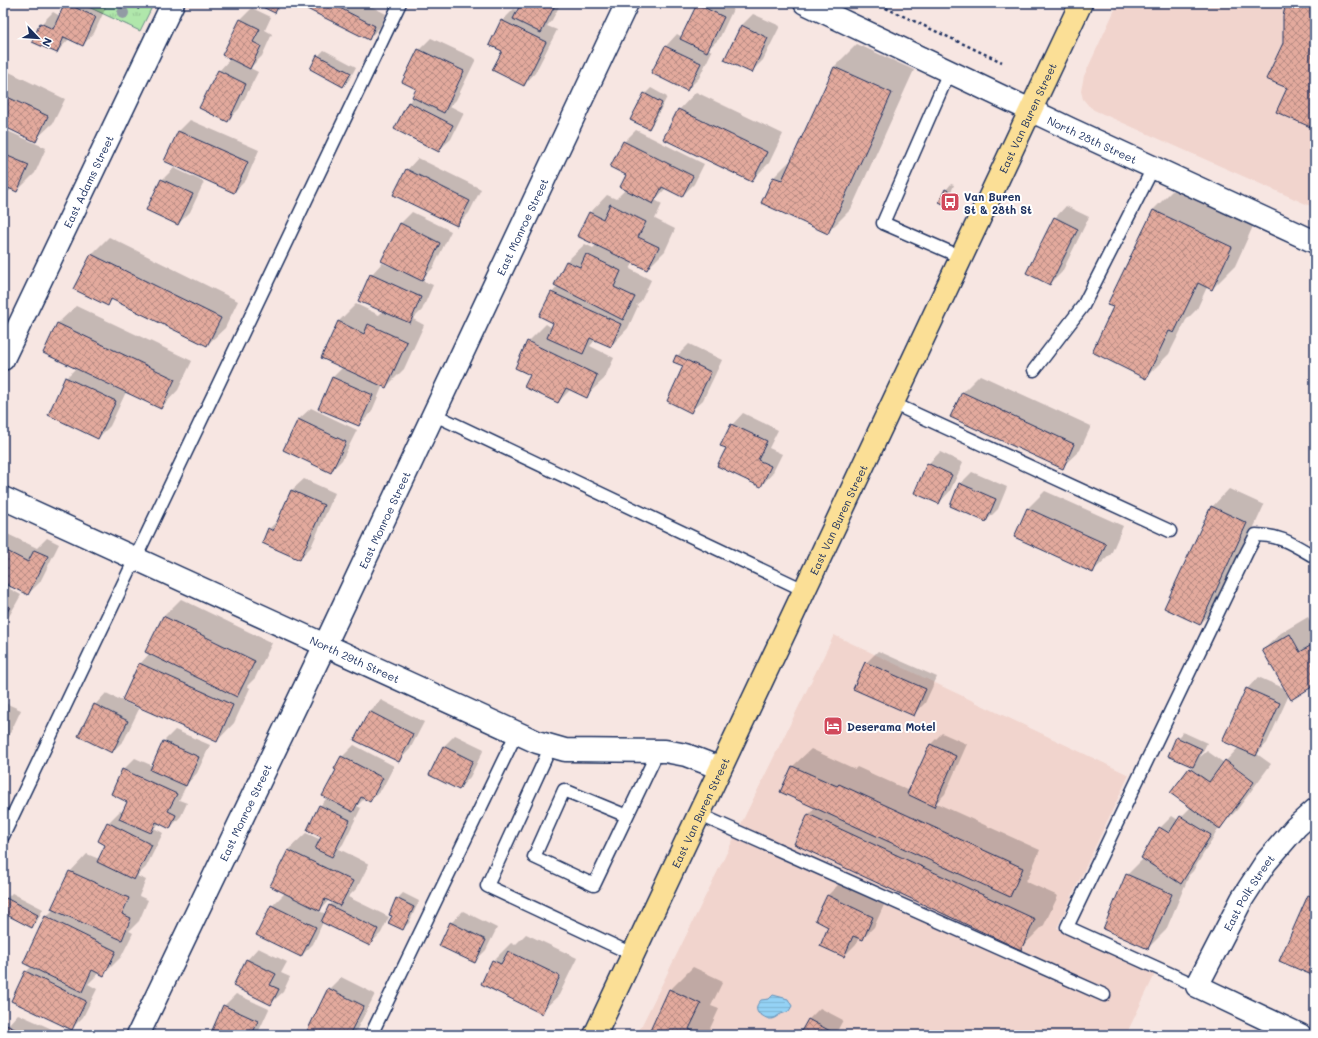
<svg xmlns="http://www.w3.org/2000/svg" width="1318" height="1038" viewBox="0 0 1318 1038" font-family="Mali,sans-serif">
<defs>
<pattern id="grass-tufts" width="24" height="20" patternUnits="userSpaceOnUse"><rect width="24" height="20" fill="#b0e7ab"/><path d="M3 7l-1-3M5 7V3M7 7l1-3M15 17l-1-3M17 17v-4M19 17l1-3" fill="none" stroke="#97c696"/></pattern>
<pattern id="water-rules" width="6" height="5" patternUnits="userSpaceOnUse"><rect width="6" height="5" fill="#94d2f5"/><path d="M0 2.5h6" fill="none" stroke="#7fb5d4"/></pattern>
<pattern id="building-cross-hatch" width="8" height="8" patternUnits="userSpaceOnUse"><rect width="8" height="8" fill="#e3aa9d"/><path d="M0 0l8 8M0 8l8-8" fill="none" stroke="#b78b83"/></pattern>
</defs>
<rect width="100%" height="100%" fill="#f7e6e2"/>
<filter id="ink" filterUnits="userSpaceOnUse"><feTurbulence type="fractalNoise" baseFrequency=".025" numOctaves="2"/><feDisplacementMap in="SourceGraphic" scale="8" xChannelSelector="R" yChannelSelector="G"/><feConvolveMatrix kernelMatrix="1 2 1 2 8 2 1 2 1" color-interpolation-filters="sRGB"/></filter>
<g filter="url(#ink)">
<!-- built -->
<path fill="#f1d4cd" d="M1118,3H1315V208L1094,110L1088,105L1083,99L1081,91L1084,76Z
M834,635L1129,775L1057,928L1156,972L1126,1035H637Z"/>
<!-- grass -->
<path fill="url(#grass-tufts)" stroke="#668b84" d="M80,3H154L140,31Z"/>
<!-- water -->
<path fill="url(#water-rules)" stroke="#6491b9" d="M773,995L788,999L792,1006L789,1011C786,1013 782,1013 779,1015C770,1022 768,1019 758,1013C755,1008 757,1004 761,1000L769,999Z"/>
<!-- shadow -->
<path fill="#0003" fill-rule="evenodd" d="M66,3H102L107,5L94,33L83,45L70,38L57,52L41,24L53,12L60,16Z
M257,3H284L275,12Z
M298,3H365L386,14L380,27L368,39Z
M514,3H561L552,20L547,26L557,30L535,73L524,85L503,51L502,21L514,9L518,11L521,6Z
M699,3H731L735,5L719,39L708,49L712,51L699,78L687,90L652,73L666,46L677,34L682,37Z
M252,8L271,17L265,30L272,34L262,56L250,68L258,72L239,109L227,121L219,71L231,58L240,20Z
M753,14L780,26L763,60L751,72L742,25Z
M3,25L8,27L3,37Z
M431,38L476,59L456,100L450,106L464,113L451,139L439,150L408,103L414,97L417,88L419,50Z
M857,44L914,70L851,209L828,232L762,202L774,177L792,159L834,67Z
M324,50L356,67L349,80L343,86L318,56Z
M3,69L65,99L53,123L35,140L3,125Z
M651,88L667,97L654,122L649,128L645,94Z
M696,92L783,134L769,163L751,181L679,110Z
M190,120L259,150L246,180L234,192L179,131Z
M3,129L46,148L35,173L17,191L12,188L3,197Z
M636,130L704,164L694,184L682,196L666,188L655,200L662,204L655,219L675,229L665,251L647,269L634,262L630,269L651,280L641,301L636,305L638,306L628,328L611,346L596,339L590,346L614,358L604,379L586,396L571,389L558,402L531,375L528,342L546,324L552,328L555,322L552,293L558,286L556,285L567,261L585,244L593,248L597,244L590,213L607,195L616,199L626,189L628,175L612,167L624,142Z
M418,158L481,189L469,213L457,225L407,170Z
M174,168L204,182L190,212L178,224L162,180Z
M951,184L954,185L949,197L943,202L946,190Z
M1176,187L1254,224L1235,266L1212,289L1207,287L1197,309L1186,320L1169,354L1146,377L1115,307L1153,210Z
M1066,206L1089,217L1062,272L1050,284L1055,218Z
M412,212L451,231L433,268L421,280L433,285L422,310L413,319L424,325L404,369L386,387L383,385L371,413L359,425L332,378L343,367L338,322L356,304L379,315L383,311L371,275L382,263L394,268L400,224Z
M109,237L238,301L225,328L207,345L113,299L108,304L91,255Z
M76,306L192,361L178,390L161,408L126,392L110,426L98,438L66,378L76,368L44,353L58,323Z
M689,344L722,360L703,400L691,411L684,366L677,356Z
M980,375L1091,426L1080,450L1062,467L962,393Z
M311,408L357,430L342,460L330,472L284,450L299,419Z
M743,413L778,430L769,448L782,454L772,474L761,486L728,448L732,425Z
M940,452L963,463L950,491L939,503L928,464Z
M972,472L1007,487L998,509L986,521L960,484Z
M304,479L335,493L311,547L299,559L269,529L280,518L292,490Z
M1229,489L1264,505L1218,606L1200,624L1212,507Z
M1045,491L1123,526L1111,554L1093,571L1015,536L1028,508Z
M3,532L37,548L47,538L59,544L40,582L28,594L11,586L10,589L21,595L3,627Z
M181,599L272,643L255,678L247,686L250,688L234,723L217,741L140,664L150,653L163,617Z
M1308,617L1315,630V684L1289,695L1267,743L1257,754L1271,764L1237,810L1219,828L1193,871L1188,876H1189L1166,930L1148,948L1127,875L1143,859L1160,828L1172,816L1178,820L1191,807L1172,793L1192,766L1177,738L1183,732L1207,743L1200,757L1207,751L1224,763L1239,747L1247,689L1258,677L1286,689L1263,650L1281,633Z
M878,651L937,677L925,703L913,715L854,689L866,663Z
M106,693L139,709L124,740L112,752L95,705Z
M381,700L424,722L410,749L399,761L369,712Z
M3,702L21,710L6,742L3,744Z
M175,730L210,745L197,773L187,784L179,800L187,803L181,816L170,828L160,823L154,828L163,833L146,867L137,876L146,880L139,896L148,900L139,921L129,931L133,933L121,957L103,975L99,973L88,984L97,989L83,1017L71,1029L26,972L32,966L46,917L54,909L70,872L87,854L99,859L107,844L108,823L120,811L123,813L128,801L123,770L135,758L153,766L163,742Z
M942,733L967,744L945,794L936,803L1040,850L1028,878L1025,881L1058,896L1044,925L1021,948L795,844L809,814L816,807L782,792L793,766L811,749L855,769L857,767L910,791L930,745Z
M455,735L484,749L470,777L459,789L443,747Z
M354,745L394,766L382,789L370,801L365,798L357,806L361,808L343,844L339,849L369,864L357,888L348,897L389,917L381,933L370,944L323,922L313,944L301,956L272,906L285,893L271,886L288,850L306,833L321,840L322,837L320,806L327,798L342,757ZM329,900L333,902L330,905L326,914L319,911Z
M839,884L884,905L874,927L862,939L859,937L856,944L844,956L830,926L827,896Z
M1315,890V974L1309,896Z
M12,893L43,909L37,921L32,927L3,912V906L6,899Z
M403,893L419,901L409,923L403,928L397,899Z
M463,911L497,928L486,950L474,962L451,923Z
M526,934L577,958L559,995L541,1012L493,961L511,943L515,945Z
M258,948L287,962L281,973L290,977L283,992L271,1003L247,960Z
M693,967L723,981L711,1006L719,1009L707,1035H649L670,990Z
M341,977L375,994L354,1035H317L329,989Z
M236,994L269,1009L257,1035H211L224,1006Z
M820,1008L843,1020L835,1035H800L808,1020Z
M18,1014L61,1033L60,1035H3L7,1026Z"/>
<!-- building -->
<path fill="url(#building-cross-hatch)" stroke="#1b2f5e" d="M65,3L96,17L83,46L64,37L57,53L32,42L40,23L53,29Z
M254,3H280L275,13Z
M295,3H330L375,26L369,40Z
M511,3H556L541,33L513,19L519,7Z
M1286,3H1315V60L1313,63L1315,64V129L1276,112L1287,88L1266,79L1283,43V16Z
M697,4L724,17L707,52L680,39Z
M240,19L260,29L253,42L261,46L250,69L222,55Z
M501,20L546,42L524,86L492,70L502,51L489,45Z
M741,25L768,38L752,73L724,60Z
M665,46L701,63L687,91L651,73Z
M418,49L464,71L444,113L412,97L416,89L402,82Z
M317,55L351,73L343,87L310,69Z
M834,67L892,93L828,234L761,203L773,177L782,180Z
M218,70L246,84L228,122L199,108Z
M644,93L662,103L649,129L630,120Z
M3,95L48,116L36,142L3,126Z
M408,102L453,125L439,152L394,129Z
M678,109L767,152L752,182L663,139Z
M178,131L248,162L234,193L164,161Z
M623,141L693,176L682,197L662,187L653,204L620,187L626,175L610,167Z
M3,154L29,165L17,192L6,187L3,194Z
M406,169L470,201L457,226L393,195Z
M161,179L193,194L178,225L146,210Z
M945,189L949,191L943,204L939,202Z
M610,204L646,222L638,237L659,247L647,270L577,236L589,212L603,219Z
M1153,210L1232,247L1212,290L1198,283L1174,333L1169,331L1146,379L1092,352L1113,307L1107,305Z
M1054,217L1078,229L1050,285L1026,273Z
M400,223L440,243L422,281L381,261Z
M91,254L221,318L207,346L111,299L108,306L73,289Z
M586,254L621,271L614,287L635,297L623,320L554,285L566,261L580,267Z
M370,274L421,297L410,323L358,301Z
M551,292L621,324L611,347L590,338L583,354L547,338L553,323L539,316Z
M338,321L364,334L368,324L407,342L386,388L321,358Z
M57,323L175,379L161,409L43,353Z
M527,341L597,375L587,398L566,388L558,403L524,387L530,375L515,368Z
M676,355L711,372L691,413L667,401L683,366L673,362Z
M65,377L116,401L98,439L48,415Z
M332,377L373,395L359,426L318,409Z
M962,392L1074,444L1063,469L950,417Z
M298,419L346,442L331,473L283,450Z
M731,424L767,441L758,460L771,466L761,487L717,466L726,448L720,446Z
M927,463L952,475L939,504L914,493Z
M959,483L996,499L986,522L950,506Z
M291,490L324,505L300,560L262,543L268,528L273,531Z
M1211,506L1247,523L1200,625L1164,608Z
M1027,508L1106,544L1093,573L1014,537Z
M3,549L28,562L34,550L48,556L28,595L3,583Z
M3,603L10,607L3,619Z
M163,616L255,661L237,697L145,652Z
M1290,634L1300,652L1315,643V685L1291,700L1262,650Z
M865,662L926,689L914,716L853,689Z
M139,663L233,705L217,742L122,700Z
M1246,688L1280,703L1256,756L1222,741Z
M94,704L128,721L112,753L78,736Z
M369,711L413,734L399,762L354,740Z
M1176,737L1202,749L1193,767L1168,756Z
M163,741L199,757L186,786L150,770Z
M930,744L956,756L934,807L907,794Z
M443,746L473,761L459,790L429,775Z
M341,756L383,778L370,802L361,797L353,812L322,796L336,770L334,769Z
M1225,760L1254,782L1220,829L1170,793L1189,768L1209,782Z
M792,766L837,786L839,784L1023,868L1010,897L780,792Z
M122,769L177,794L168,811L176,815L170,829L156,822L151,833L119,819L127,802L111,794Z
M319,805L350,820L332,857L315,849L321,837L307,830Z
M808,814L1035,919L1021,950L794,844Z
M1180,816L1211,835L1181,884L1141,858L1159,827L1169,833Z
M107,822L152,845L134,880L97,862L105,845L98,841Z
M288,850L353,881L340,906L325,899L320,911L270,886Z
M69,871L129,898L122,914L131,918L122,940L51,909Z
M1126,874L1172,894L1148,949L1103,929Z
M827,895L873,917L863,940L853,936L844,957L820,946L828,927L815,920Z
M1308,895L1315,898V974L1314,976L1279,961Z
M6,898L38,915L32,928L3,913V904Z
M396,898L414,907L403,930L388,923L392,916L389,915Z
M271,905L316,927L301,957L256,935Z
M329,905L378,929L370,946L321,922Z
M45,916L116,951L104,976L92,970L82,992L23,963Z
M450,922L486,940L475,963L439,946Z
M508,951L560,976L542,1014L481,984L492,960L501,964Z
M246,959L276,974L270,985L279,989L271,1005L233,986Z
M25,971L86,1001L72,1030L11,1001Z
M328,988L364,1006L349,1035H314L307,1031Z
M669,989L701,1004L689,1029L696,1033L695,1035H648Z
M223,1005L258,1021L252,1035H210Z
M808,1019L832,1032L830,1035H799Z
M6,1025L28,1035H3Z"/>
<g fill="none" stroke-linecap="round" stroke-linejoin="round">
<defs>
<path id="lane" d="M949,72L883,223L961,257
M1034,370L1083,306L1153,168
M892,403L1170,531
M433,414L804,590
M551,746L487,886L632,954
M698,814L1104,995
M627,816L564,790L534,857L594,885L658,751
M3,836L400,3
M1197,986L1067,927L1247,552L1256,535C1281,535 1294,545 1315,557
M371,1035L517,732"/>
<g id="street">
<path id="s1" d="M805,3L1070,129L1315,242"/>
<path id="s2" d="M3,359L173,3"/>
<path id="s3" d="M3,498L537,742L565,750L665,751L686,755L720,768"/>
<path id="s4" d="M138,1035L325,645L627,3"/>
<path id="s5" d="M1300,1035L1197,986L1242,899L1266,862L1296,827L1315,810"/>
</g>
<g id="primary">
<path id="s6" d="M595,1035L1081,3"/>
</g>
</defs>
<!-- lane casing -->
<use href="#lane" stroke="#1b2f5e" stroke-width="15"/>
<!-- street casing -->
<use href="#street" stroke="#1b2f5e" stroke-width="25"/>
<!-- primary casing -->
<use href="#primary" stroke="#1b2f5e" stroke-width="25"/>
<!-- path -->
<path stroke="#1b2f5e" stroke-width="2.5" stroke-dasharray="3 3" stroke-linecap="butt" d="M127,3L139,9
M875,3L1002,62"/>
<!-- lane -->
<use href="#lane" stroke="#fff" stroke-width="12"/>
<!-- street -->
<use href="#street" stroke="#fff" stroke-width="22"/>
<!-- primary -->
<use href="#primary" stroke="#fbdf96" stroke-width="22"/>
</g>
<!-- trees -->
<circle fill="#929ba4" cx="123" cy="13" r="6"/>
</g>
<!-- icons -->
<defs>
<symbol id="bus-square" viewBox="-11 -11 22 22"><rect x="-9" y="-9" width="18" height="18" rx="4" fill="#d1495b" stroke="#fff"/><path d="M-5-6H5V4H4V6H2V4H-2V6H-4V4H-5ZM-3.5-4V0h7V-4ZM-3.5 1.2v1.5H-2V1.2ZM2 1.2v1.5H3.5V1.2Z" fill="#fff"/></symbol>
<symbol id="hotel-square" viewBox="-11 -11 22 22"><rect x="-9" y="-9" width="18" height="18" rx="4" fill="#d1495b" stroke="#fff"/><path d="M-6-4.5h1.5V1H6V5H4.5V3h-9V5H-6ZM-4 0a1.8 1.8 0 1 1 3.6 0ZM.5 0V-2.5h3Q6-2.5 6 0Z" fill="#fff"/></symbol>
</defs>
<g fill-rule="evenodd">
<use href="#bus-square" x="939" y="191" width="22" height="22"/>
<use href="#hotel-square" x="822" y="715" width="22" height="22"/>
</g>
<g text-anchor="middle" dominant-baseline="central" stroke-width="4" stroke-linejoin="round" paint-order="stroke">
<!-- street labels -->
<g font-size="11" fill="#1b2f5e" stroke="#fff">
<text stroke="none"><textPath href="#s6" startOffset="1014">East Van Buren Street</textPath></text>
<text stroke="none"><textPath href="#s1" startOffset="318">North 28th Street</textPath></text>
<text stroke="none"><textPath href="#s2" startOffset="197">East Adams Street</textPath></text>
<text stroke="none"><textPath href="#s4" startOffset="895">East Monroe Street</textPath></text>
<text stroke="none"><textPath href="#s6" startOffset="570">East Van Buren Street</textPath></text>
<text stroke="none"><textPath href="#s4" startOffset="571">East Monroe Street</textPath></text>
<text stroke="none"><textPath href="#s3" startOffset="387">North 29th Street</textPath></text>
<text stroke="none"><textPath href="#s4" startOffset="247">East Monroe Street</textPath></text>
<text stroke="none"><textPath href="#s6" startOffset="246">East Van Buren Street</textPath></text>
<text stroke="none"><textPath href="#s5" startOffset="221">East Polk Street</textPath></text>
</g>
<!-- poi labels -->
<g font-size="11" font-weight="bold" fill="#1b2f5e" stroke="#fff" text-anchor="start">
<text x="964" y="196">Van Buren<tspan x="964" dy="13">St &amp; 28th St</tspan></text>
<text x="847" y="726">Deserama Motel</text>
</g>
</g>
<!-- margin -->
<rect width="1318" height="1038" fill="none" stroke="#fff" stroke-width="16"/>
<rect x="8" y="8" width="1302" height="1022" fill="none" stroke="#1b2f5e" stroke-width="1.5" filter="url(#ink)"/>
<!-- north arrow -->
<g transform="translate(38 38) rotate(115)" stroke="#ffffff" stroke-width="3" paint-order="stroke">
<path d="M0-3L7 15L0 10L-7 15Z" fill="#1b2f5e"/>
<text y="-6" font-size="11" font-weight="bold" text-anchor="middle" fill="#1b2f5e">N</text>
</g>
</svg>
